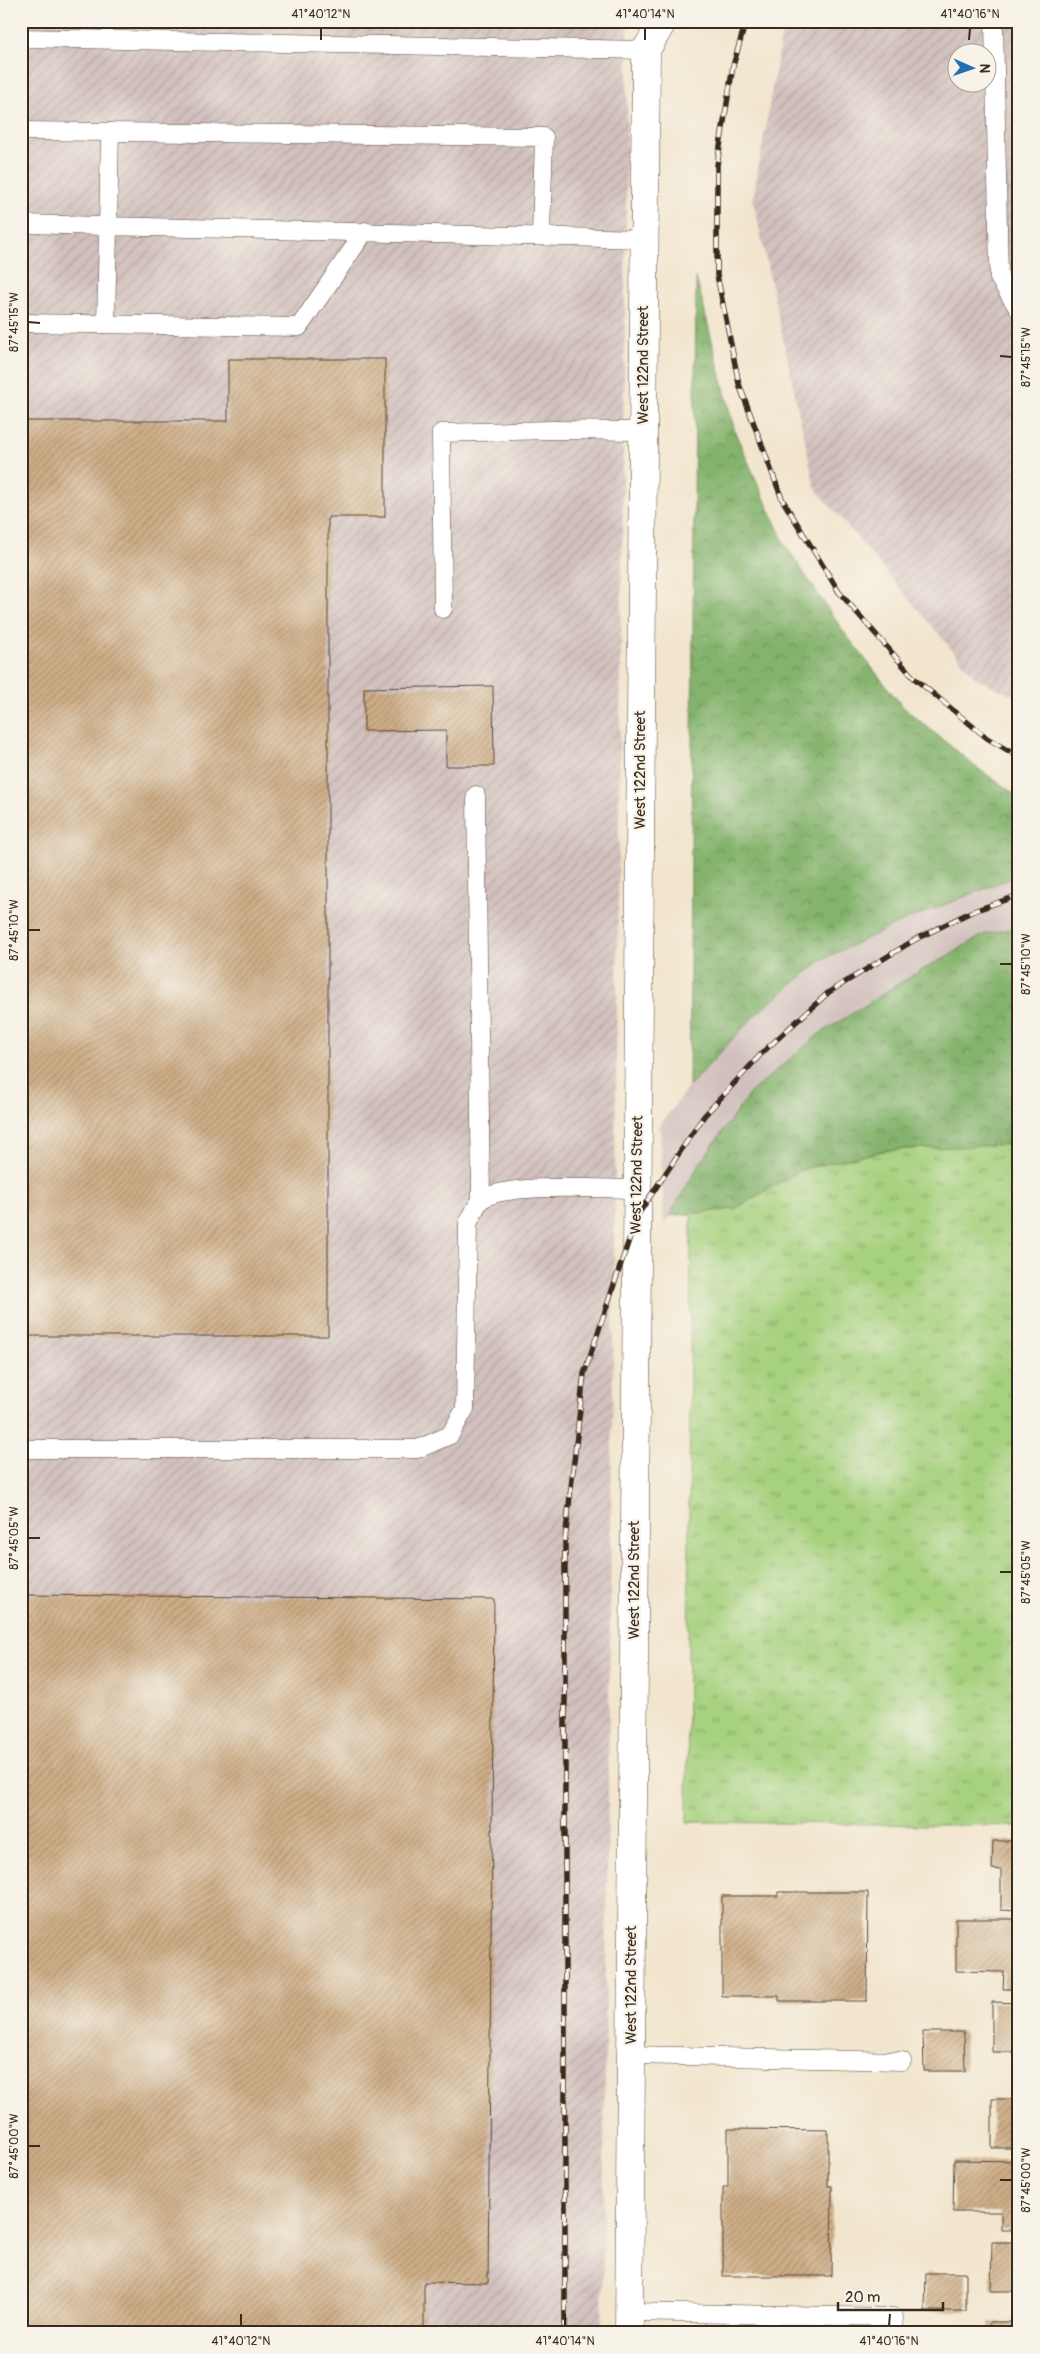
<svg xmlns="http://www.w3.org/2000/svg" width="1040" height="2354" viewBox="0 0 1040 2354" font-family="Pangolin,sans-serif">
<defs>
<pattern id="industrial-furrows" width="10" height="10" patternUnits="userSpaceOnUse" patternTransform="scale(1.25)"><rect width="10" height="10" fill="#d1c0bd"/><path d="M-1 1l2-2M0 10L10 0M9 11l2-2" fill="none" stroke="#b4a5a2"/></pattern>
<pattern id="grass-tufts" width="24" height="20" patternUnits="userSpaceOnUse" patternTransform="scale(1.25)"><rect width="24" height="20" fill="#a6d17e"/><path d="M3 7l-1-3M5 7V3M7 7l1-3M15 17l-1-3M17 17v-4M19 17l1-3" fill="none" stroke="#88aa67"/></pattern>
<pattern id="forest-crowns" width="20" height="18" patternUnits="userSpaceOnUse" patternTransform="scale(1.25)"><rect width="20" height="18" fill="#84b36d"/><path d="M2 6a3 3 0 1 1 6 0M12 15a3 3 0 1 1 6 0" fill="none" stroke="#6d9259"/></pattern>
<pattern id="building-hatch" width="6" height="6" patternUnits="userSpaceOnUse" patternTransform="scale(1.25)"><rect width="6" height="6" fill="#cfae87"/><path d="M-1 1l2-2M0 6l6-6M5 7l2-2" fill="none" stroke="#a98e6e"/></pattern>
</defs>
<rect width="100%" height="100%" fill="#f7f3e8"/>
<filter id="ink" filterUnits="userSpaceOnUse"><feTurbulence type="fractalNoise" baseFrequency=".02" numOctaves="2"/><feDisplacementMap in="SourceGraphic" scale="10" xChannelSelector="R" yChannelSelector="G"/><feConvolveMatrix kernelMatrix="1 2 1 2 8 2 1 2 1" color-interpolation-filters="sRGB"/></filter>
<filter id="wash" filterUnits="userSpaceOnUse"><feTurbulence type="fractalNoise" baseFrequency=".0096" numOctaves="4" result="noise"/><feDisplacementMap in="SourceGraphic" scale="20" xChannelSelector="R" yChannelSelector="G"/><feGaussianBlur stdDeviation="1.12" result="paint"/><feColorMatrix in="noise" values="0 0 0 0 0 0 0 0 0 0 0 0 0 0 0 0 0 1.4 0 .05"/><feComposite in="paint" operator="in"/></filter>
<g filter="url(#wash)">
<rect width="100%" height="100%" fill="#f2e5cd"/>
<!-- industrial -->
<path fill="url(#industrial-furrows)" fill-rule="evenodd" d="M21,21H628L602,2333H21Z
M784,21H1019V699L976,678L815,488L753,199ZM958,52H988V82H958Z"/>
<!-- railway -->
<path fill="#d1c0bd" d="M1019,875V927L985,934L903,981L818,1035L750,1093L700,1163L664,1226L660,1125L689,1086L756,1014L823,959L899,923Z"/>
<!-- grass -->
<path fill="url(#grass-tufts)" stroke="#707e4e" d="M984,1144H1019V1826L687,1822L691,1213L735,1209L802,1169L887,1150Z"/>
<!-- forest -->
<path fill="url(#forest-crowns)" stroke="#606e46" d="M696,277L735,432L785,545L843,631L903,707L976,767L1019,797V875L899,923L823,959L756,1014L689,1086Z
M1019,927V1144L887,1150L802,1169L735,1209L669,1216L700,1163L750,1093L818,1035L903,981L985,934Z"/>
<g id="blocks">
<!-- building -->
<path fill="url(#building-hatch)" d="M228,359H385V517H328V1336H21V421H228Z
M493,686L494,766H446V730L364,731V688Z
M21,1595L494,1599L488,2283L424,2282V2333H21Z
M993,1841H1019V1911L1001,1910V1870L992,1869Z
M778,1892H868L867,2001H779V1996H722V1896H778Z
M956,1919H1019V1989H1003L1004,1972L956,1971Z
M992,2002L1019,2003V2052H992Z
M923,2032H964L965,2071H924Z
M992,2099H1019V2148H992Z
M728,2129L828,2130V2186H832L831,2276H723V2187H728Z
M954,2160L1019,2161V2230H1001V2212H953Z
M992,2242H1019V2291H991Z
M926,2273H966V2311H925Z
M989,2322H1019V2333H989Z"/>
</g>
</g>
<g filter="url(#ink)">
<use href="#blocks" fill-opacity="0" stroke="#564638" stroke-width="1"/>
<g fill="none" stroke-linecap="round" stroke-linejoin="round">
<defs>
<path id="lane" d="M994,21L999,278L1019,310
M21,38L646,50
M21,131L544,137L541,235
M21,224L644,239
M21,323L299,327L365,231
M106,324L110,132
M443,609L441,433L552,430L643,431
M476,795L481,1200
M21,1449H418L450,1435L465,1409L468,1223C472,1217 476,1205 481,1200C504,1182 605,1189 637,1189
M631,2055L902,2061
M629,2312L894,2317L893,2333"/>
<path id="secondary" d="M629,2333L646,50L663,21"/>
</defs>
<!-- lane casing -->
<use href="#lane" stroke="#564638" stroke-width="19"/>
<!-- secondary casing -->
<use href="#secondary" stroke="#564638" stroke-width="29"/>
<!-- lane -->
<use href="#lane" stroke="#fff" stroke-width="18"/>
<!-- secondary -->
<use href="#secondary" stroke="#fff" stroke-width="28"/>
<defs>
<path id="rail" d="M746,21L733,66L717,165V275L739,384L782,499L839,592L914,678L987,738L1019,757
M565,2333V1540L584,1374L637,1216L704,1116L764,1051L829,992L916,939L971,912L1019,895"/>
</defs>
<!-- rail casing -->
<use href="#rail" stroke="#3b2a1e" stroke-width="5.5"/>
<!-- rail -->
<use href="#rail" stroke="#f7f3e8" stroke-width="4" stroke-dasharray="11" stroke-linecap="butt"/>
</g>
</g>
<!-- ticks -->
<path fill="none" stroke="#3b2a1e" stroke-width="2" d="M321,40V28M645,40V28M969,40L970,28M28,322L40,323M1000,356L1012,357M28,930H40M1000,964H1012M28,1538H40M1000,1572H1012M28,2146H40M1000,2180H1012M241,2326V2314M565,2326V2314M889,2326L890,2314"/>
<g text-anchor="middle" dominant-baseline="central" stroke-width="4.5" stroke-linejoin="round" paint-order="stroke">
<!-- street labels -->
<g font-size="15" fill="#3b2a1e" stroke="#f7f3e8">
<text transform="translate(643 365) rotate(-90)">West 122nd Street</text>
<text transform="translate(640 770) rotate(-90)">West 122nd Street</text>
<text transform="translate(637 1175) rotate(-89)">West 122nd Street</text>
<text transform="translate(634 1580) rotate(-90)">West 122nd Street</text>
<text transform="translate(631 1985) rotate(-90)">West 122nd Street</text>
</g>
</g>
<!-- margin -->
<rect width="1040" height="2354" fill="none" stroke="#f7f3e8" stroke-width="55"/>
<!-- north arrow -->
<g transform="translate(972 68) rotate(92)"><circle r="24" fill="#f7f3e8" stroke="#aca397"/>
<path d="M0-4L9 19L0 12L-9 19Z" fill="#1f6fb2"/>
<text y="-8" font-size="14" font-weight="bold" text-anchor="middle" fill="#3b2a1e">N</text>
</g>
<!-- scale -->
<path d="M838 2302v8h105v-8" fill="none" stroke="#3b2a1e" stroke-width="2.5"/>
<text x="845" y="2302" font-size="15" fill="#3b2a1e" stroke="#f7f3e8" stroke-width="4" paint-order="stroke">20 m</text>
<rect x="28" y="28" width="984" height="2298" fill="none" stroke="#3b2a1e" stroke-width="2"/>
<g font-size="12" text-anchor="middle" fill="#3b2a1e">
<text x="321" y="18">41°40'12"N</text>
<text x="645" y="18">41°40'14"N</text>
<text x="970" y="18">41°40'16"N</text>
<text transform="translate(14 322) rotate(-90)" y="4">87°45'15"W</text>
<text transform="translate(1026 357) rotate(-90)" y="4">87°45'15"W</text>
<text transform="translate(14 930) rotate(-90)" y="4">87°45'10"W</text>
<text transform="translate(1026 964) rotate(-90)" y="4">87°45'10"W</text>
<text transform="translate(14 1538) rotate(-90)" y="4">87°45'05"W</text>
<text transform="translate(1026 1572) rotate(-90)" y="4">87°45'05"W</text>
<text transform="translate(14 2146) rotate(-90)" y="4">87°45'00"W</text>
<text transform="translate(1026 2180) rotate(-90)" y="4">87°45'00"W</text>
<text x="241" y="2345">41°40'12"N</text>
<text x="565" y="2345">41°40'14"N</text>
<text x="889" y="2345">41°40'16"N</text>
</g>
</svg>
